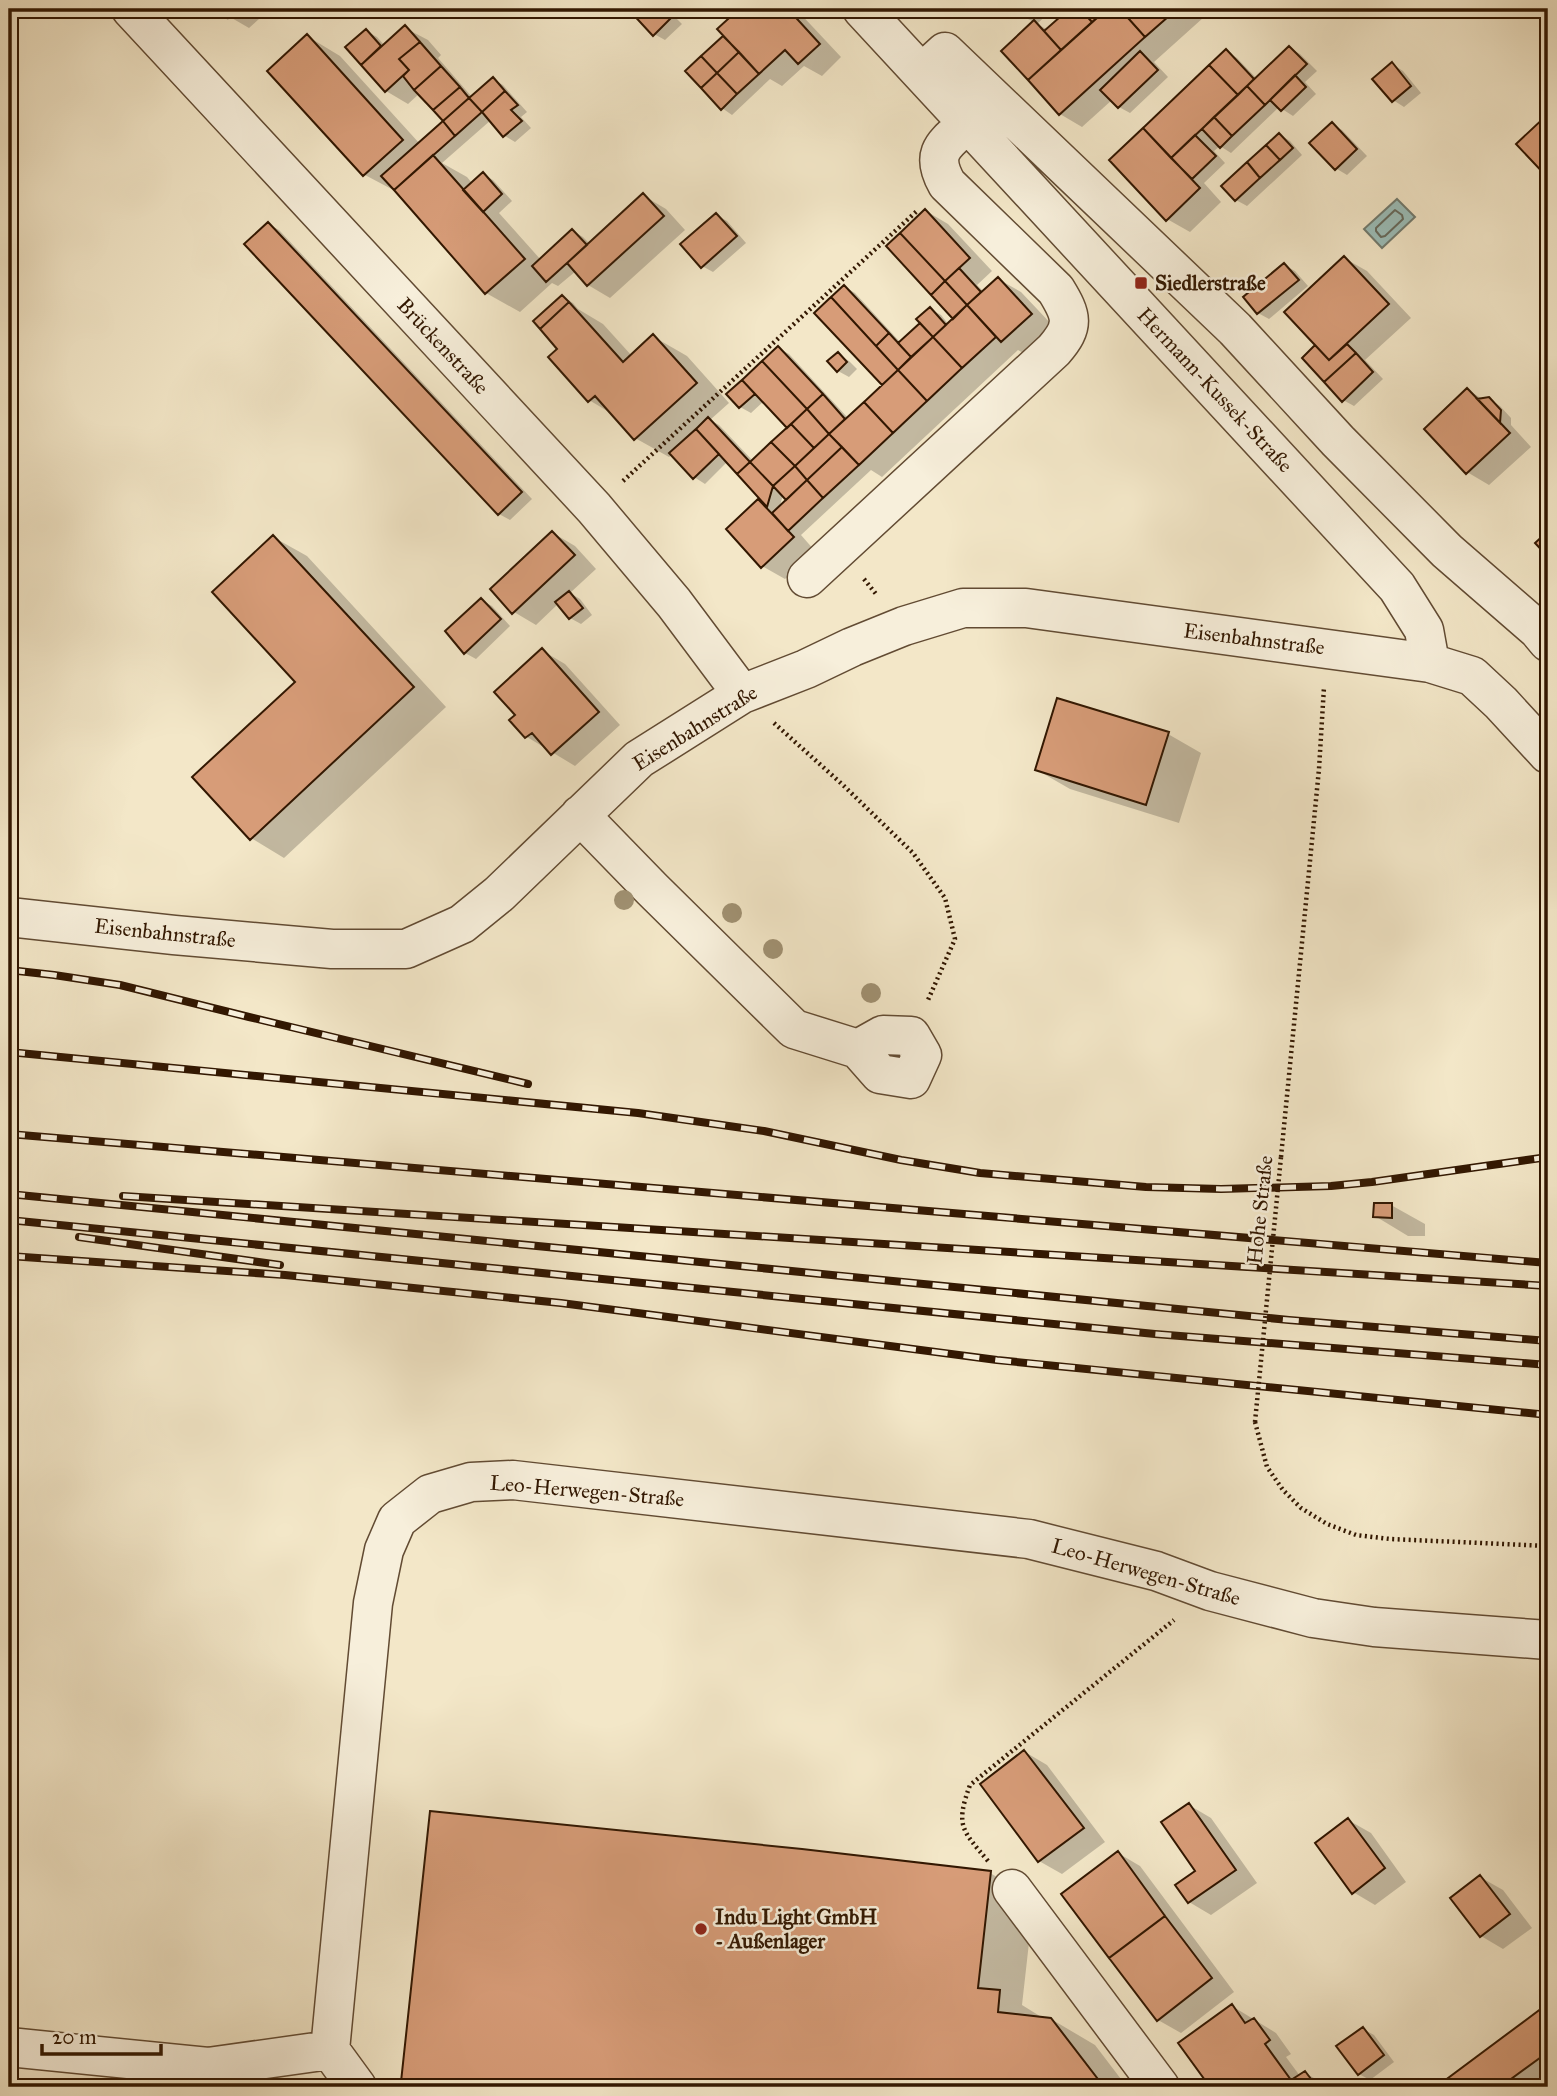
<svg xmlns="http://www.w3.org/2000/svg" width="1557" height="2096" viewBox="0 0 1557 2096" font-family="'IM FELL Great Primer',serif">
<rect width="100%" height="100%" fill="#f3e7c8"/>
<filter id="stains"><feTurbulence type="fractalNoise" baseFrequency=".00286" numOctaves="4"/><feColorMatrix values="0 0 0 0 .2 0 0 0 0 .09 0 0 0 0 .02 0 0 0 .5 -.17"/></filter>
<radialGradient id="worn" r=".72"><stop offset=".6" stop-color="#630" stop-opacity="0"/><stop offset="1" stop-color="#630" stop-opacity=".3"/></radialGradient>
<!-- water -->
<path fill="#9cbfba" stroke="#727c70" stroke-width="2" d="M1397,199L1415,217L1382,248L1364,229Z"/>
<!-- shadow -->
<path fill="#0003" fill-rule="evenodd" d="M209,9H270L249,28L230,17L228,20Z
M293,9H318L308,17Z
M632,9H667L682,24L665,40L654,34L631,10Z
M741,9H796L841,57L822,76L804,66L782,86L770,79L732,115L722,108L687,71L725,36L719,30Z
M954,9H974L967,16Z
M1018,9H1053L1037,24L1048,30L1071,9H1213L1154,62L1168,77L1130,113L1119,107L1112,100L1082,127L1060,114L1003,51L1034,22L1026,18Z
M405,28L428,40L441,55L438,58L472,97L493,79L503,85L527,112L521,117L531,128L515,142L505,136L491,120L442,163L467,177L472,183L483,174L493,180L512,201L499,213L541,260L573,231L583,237L590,244L644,196L666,209L685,230L610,298L588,285L576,271L558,286L552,283L520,312L486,293L399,193L365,175L270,71L307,36L340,56L420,144L445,121L420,93L408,104L386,91L347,47L366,31L377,37L385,46Z
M1290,48L1300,54L1317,71L1305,82L1316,94L1293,116L1279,107L1231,153L1220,146L1214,151L1225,163L1204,183L1221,202L1190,232L1167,219L1112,161L1210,67L1216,71L1227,52L1237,58L1257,79Z
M1392,64L1403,71L1421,93L1404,107L1393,100Z
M1332,124L1342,130L1367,156L1347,175L1337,169L1311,143Z
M1280,135L1290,141L1302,155L1247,206L1236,200Z
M926,211L948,224L992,271L977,285L984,292L998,279L1021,292L1054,327L1025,354L1018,350L882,477L871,470L801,535L815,551L785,579L762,566L758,501L766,505L728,461L705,484L694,477L673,454L669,457L635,438L614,415L589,400L560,349L563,297L573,303L578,309L603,324L632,356L654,337L687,356L729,403L710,420L719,425L753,461L789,428L764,401L751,413L740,407L729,394L778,348L789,354L848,418L884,385L816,313L845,287L855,293L901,343L922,323L930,309L941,315L949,325L956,318ZM783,495L788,500L779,509Z
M716,215L727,221L746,243L713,272L702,266Z
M268,224L279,230L532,499L510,520L499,514Z
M1344,258L1367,271L1411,318L1365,360L1383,379L1354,406L1343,400L1323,350Z
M1284,265L1295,271L1308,286L1269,319L1258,313Z
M838,354L849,361L857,369L849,377L838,371Z
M1468,390L1484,400L1489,399L1500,406L1511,418V425L1531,447L1489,485L1467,472Z
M553,533L575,546L596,569L570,593L580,599L592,615L581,624L570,618L558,604L536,625L514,612Z
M273,537L307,556L446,707L284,858L251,838L298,682Z
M481,600L492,606L510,626L476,659L465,653Z
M543,651L565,664L620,725L575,766L527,737L511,720L517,715Z
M1168,734L1201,753L1179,823L1070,789L1037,770Z
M1391,1205L1425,1224V1236H1408L1375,1216Z
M1025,1752L1047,1765L1105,1842L1062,1874L1039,1861Z
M1189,1805L1211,1818L1257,1883L1211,1915L1189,1902L1197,1872Z
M1348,1820L1371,1833L1406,1882L1375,1905L1353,1892Z
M1118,1853L1140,1866L1234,1992L1181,2033L1158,2020Z
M990,1873L1034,1898L1022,2005L1043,2018L1051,2019L1095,2045L1127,2087H407L403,2081Z
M1480,1877L1503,1890L1532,1928L1503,1949L1481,1936Z
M1232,2006L1276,2033L1291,2054L1286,2057L1300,2076L1305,2073L1330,2087H1213L1181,2043Z
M1546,2008L1548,2009V2081L1540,2087H1439Z
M1363,2029L1374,2035L1394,2062L1370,2080L1359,2074Z"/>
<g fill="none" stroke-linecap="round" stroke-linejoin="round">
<!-- shore -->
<path stroke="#676b5e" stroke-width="2" d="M1395,210L1402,215L1403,219L1385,236L1381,237L1376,231V228Z"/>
</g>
<!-- building -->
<path fill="#d79c78" stroke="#321701" stroke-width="2" d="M630,9H664L672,17L653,36L629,10Z
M739,9H788L820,44L798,64L785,50L759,74L717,29Z
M1069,9H1080L1092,22L1061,50L1044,31Z
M1080,9H1107L1092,22Z
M1107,9H1120L1145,37L1059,115L1028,80Z
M1120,9H1177L1145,37Z
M1034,20L1061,50L1028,80L1001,51Z
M405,25L420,42L399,59L409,70L385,92L361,65Z
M366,29L381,46L361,65L345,47Z
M307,34L403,140L363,176L267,71Z
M723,36L739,52L717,73L701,56Z
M420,42L441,66L414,90L403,76L409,70L399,59Z
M1289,46L1307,64L1265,105L1247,86Z
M1226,49L1254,79L1238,95L1209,65Z
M1140,51L1158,70L1118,108L1100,90Z
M739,52L759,74L737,94L717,73Z
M701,56L717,73L701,88L685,71Z
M1392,62L1411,86L1392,102L1372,79Z
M1209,65L1238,95L1171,158L1143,128Z
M441,66L460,87L433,110L414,90Z
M717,73L737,94L721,110L701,88Z
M1295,75L1306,87L1281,111L1270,100Z
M493,77L505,91L482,112L469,98Z
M1247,86L1265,105L1232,136L1214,117Z
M460,87L469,98L443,121L433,110Z
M505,91L518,105L511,110L522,121L503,137L482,112Z
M469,98L482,112L455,136L443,121Z
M1548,114V178L1516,144Z
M1214,117L1232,136L1220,148L1202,129Z
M443,121L455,136L394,190L381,176Z
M1332,122L1357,149L1335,170L1309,143Z
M1143,128L1200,188L1166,221L1109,160Z
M1279,133L1293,148L1280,160L1266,145Z
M1195,135L1216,156L1192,179L1171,158Z
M1266,145L1280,160L1260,178L1247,162Z
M433,155L525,259L485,294L394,190Z
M1247,162L1260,178L1235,201L1221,186Z
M483,172L502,194L483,212L463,190Z
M643,193L664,216L587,286L567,263Z
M925,209L970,258L945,281L900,233Z
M716,213L737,236L701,268L680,244Z
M268,222L522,492L498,515L244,244Z
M572,229L587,245L546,282L532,266Z
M900,233L945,281L931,295L886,246Z
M1344,256L1389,304L1329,360L1284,312Z
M1284,263L1299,280L1257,314L1243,297Z
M959,268L981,292L967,305L945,281Z
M998,277L1032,314L1001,342L967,305Z
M945,281L967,305L953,319L931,295Z
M844,285L889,333L876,346L831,297Z
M562,295L569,302L540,329L533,321Z
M831,297L898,370L882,385L814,313Z
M569,302L623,362L653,334L697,383L634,440L595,396L588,402L548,357L557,349L540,329Z
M967,305L996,337L962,368L933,337Z
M930,307L946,325L933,337L916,319Z
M920,323L933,337L911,357L898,343Z
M889,333L911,357L898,370L876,346Z
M933,337L962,368L927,401L898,370Z
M1347,344L1356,353L1324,382L1302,358L1315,345L1329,360Z
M778,346L823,394L807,409L762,361Z
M838,352L847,362L837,372L827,361Z
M1356,353L1373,372L1342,402L1324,382Z
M762,361L807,409L787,428L742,380Z
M898,370L927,401L893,433L864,402Z
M742,380L755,394L739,408L726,394Z
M1467,388L1510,433L1466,474L1424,429Z
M823,394L845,419L829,434L807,409Z
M1489,397L1501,410L1500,423L1477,399Z
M864,402L893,433L859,465L829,434Z
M807,409L829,434L814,448L791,424Z
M708,417L750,462L737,474L696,429Z
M791,424L814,448L795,466L771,442Z
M696,429L719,454L693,479L669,453Z
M829,434L842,447L807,480L795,466Z
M771,442L795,466L773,486L750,462Z
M842,447L859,465L823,498L807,480Z
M750,462L773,486L767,507L737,474Z
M795,466L807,480L786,500L773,486Z
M807,480L823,498L788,531L772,513Z
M758,499L794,537L761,568L726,529Z
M552,531L575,555L512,614L490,589Z
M1548,531V557L1535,543Z
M273,535L414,687L250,840L192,777L295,682L212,592Z
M569,591L583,608L569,619L555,602Z
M481,598L501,619L464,654L445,631Z
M542,648L599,712L551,755L532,733L525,738L509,720L515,715L494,692Z
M1057,698L1169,732L1146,805L1035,770Z
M1374,1203H1392V1218L1373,1217Z
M1024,1750L1084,1828L1038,1862L980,1784Z
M1189,1803L1236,1870L1188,1903L1175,1885L1195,1871L1161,1822Z
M430,1811L802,1849L991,1871L978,1988L1000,1990L998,2012L1051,2018L1104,2087H405L401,2082Z
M1348,1818L1385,1868L1352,1894L1315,1843Z
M1118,1851L1165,1916L1109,1958L1061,1894Z
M1480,1875L1510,1914L1480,1937L1450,1898Z
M1165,1916L1212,1978L1157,2021L1109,1958Z
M1232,2004L1245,2023L1254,2018L1270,2040L1265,2044L1291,2080L1281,2087H1210L1178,2043Z
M1546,2005L1548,2009V2052L1500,2087H1436Z
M1363,2027L1384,2055L1358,2075L1336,2046Z
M1305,2071L1317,2087H1281L1291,2080Z"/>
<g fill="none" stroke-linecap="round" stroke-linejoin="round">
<defs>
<path id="minor" d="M131,9L594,508L674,603L742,694
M862,9L1397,587L1424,630L1430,663
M922,73L945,52L1235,329L1338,441L1447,551L1538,630L1548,642
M807,578L1054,350C1075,326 1072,316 1056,290L947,184C929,152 945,144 967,124
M580,815L652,889L794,1029L858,1049L880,1074L911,1079L922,1055L911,1036L883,1035L858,1049
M9,917L174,935L332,949H406L462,924L499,894L639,759L742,694L806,669L852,647L904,626L963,608H1026L1430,663L1472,676L1501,703L1548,754
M1012,1889L1160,2087
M9,2047L208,2067L330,2050L373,1603L384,1550L397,1520L430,1494L471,1482L513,1480L1029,1539L1156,1571L1210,1591L1313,1618L1374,1627L1548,1640
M330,2050L357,2087"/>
</defs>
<!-- minor casing -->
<use href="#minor" stroke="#624b33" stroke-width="41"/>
<!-- path -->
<path stroke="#321701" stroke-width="4.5" stroke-dasharray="2 3.5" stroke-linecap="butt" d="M623,481L918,210
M864,579L876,594
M774,723L843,785L913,853L945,898L955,939L928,1000
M1281,1157L1319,769L1324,687
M1255,1422L1267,1467L1283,1490L1301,1508L1327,1524L1356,1535L1390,1539L1548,1546
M988,1861C962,1830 955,1826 970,1785L1174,1620"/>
<!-- minor -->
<use href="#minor" stroke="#f7efdb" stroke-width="38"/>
<defs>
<path id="rail" d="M9,970L54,975L120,985L249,1017L528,1084
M9,1052L638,1113L764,1131L901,1160L980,1173L1146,1187L1221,1189L1331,1186L1372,1182L1548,1157
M9,1134L1548,1263
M9,1194L1289,1320L1548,1341
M123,1196L1548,1286
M9,1220L1155,1334L1548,1365
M79,1237L280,1265
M9,1256L285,1275L561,1303L997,1360L1548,1415"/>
</defs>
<!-- rail casing -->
<use href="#rail" stroke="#321701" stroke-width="8"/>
<!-- rail -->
<use href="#rail" stroke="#f7efdb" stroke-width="5" stroke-dasharray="16" stroke-linecap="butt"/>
<!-- path-bridge -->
<path stroke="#321701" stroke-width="4.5" stroke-dasharray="2 3.5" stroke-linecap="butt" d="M1255,1422L1281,1157"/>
</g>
<!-- trees -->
<g fill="#a09172">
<circle cx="624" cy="900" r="10"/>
<circle cx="732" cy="913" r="10"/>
<circle cx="773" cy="949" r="10"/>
<circle cx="871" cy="993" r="10"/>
</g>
<!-- markers -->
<g fill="#8f2418" stroke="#f7efdb" stroke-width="2.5">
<rect x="1134" y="276" width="14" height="14" rx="3.5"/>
<circle cx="701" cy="1929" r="7"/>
</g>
<g text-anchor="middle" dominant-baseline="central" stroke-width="5" stroke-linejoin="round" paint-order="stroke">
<!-- poi labels -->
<g font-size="21" font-weight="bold" fill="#321701" stroke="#f7efdb" text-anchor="start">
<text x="1155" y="283">Siedlerstraße</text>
<text x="715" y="1917">Indu Light GmbH<tspan x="715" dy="24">- Außenlager</tspan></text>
</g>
<!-- street labels -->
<g font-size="21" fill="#321701" stroke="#f7efdb">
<text transform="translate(443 346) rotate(47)">Brückenstraße</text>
<text transform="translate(1215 390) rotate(47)">Hermann-Kussek-Straße</text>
<text transform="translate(1254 639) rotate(7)">Eisenbahnstraße</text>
<text transform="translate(695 728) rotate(-32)">Eisenbahnstraße</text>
<text transform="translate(165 933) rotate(6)">Eisenbahnstraße</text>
<text transform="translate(1260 1210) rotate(-84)">Hohe Straße</text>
<text transform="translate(587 1491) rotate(5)">Leo-Herwegen-Straße</text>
<text transform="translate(1146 1572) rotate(16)">Leo-Herwegen-Straße</text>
</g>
</g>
<!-- margin -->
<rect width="1557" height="2096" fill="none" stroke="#f3e7c8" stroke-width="35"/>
<rect x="10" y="10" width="1536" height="2075" fill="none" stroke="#321701" stroke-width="3.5"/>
<rect x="18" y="18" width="1522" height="2061" fill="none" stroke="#321701" stroke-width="2"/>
<!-- scale -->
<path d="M42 2044v10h119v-10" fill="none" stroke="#321701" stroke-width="3.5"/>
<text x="52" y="2044" font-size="21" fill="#321701" stroke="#f7efdb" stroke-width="5" paint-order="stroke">20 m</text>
<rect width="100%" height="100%" filter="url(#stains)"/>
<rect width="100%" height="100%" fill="url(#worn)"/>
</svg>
